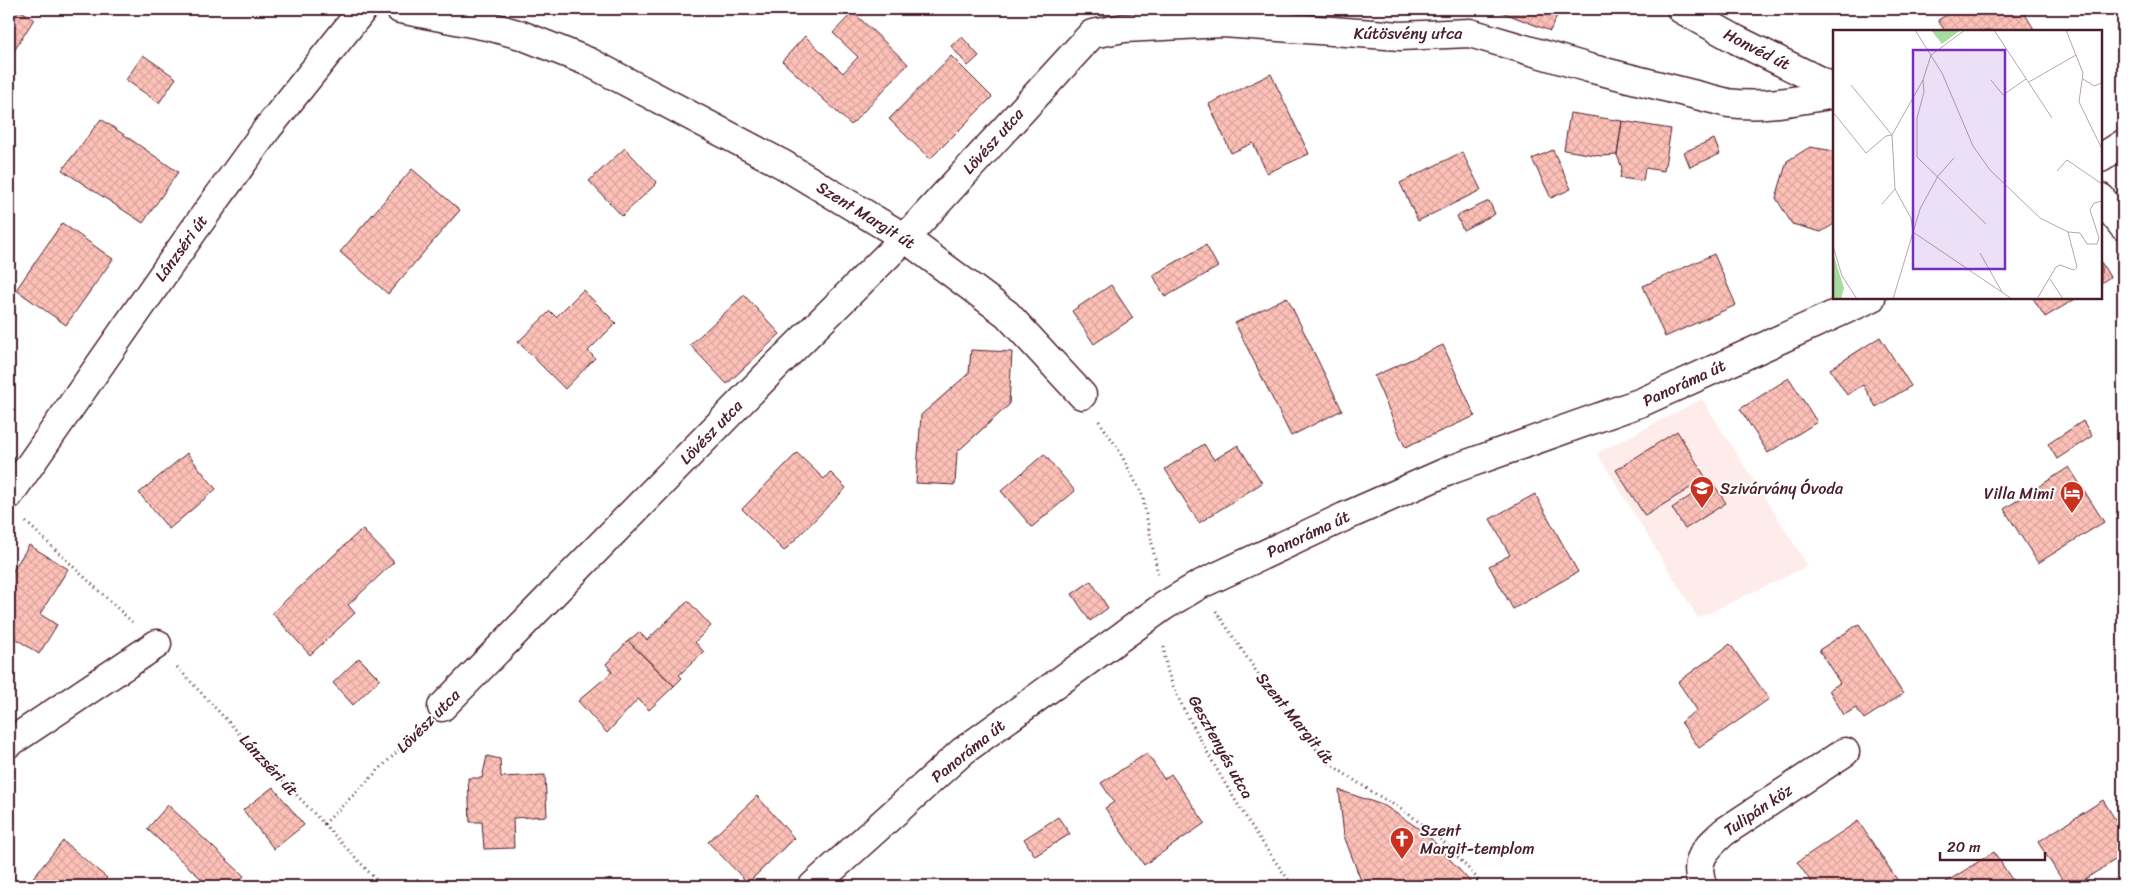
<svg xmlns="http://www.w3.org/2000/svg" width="2132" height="895" viewBox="0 0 2132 895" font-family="Sriracha,sans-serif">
<defs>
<pattern id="building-cross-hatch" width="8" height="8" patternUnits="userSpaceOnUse" patternTransform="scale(1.25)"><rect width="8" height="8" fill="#fdc1b8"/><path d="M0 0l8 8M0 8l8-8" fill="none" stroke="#daa59e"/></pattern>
</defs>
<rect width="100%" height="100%" fill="#fff"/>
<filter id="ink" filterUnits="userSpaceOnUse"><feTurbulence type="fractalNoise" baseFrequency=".02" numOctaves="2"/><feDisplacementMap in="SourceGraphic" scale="10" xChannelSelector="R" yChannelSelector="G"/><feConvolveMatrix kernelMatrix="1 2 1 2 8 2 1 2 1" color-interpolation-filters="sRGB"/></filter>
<g filter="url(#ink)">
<!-- built -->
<path fill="#feecea" d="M1702,399L1808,566L1698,618L1597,453Z"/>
<!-- building -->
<path fill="url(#building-cross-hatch)" stroke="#4a1f2b" d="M9,9H18L34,19L9,59Z
M1494,9H1560L1550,31Z
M1957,9H2022L2035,31H1945L1938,20Z
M853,12L908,64L851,125L782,61L805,36L843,73L858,57L833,33Z
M962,37L979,56L968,66L951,46Z
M143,55L176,78L159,103L126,80Z
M951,56L992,97L930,159L889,119Z
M1271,74L1309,154L1267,173L1253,143L1231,153L1209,104Z
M1570,113L1622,121L1617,155L1601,156L1564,150Z
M101,119L178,172L143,223L62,170Z
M1622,121L1671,129L1664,171L1645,168L1643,181L1620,178L1622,168L1617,155Z
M1714,139L1720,154L1690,167L1684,152Z
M1810,147L1834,151V224L1821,232L1792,224L1776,198L1787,161Z
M625,148L657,183L622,216L589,181Z
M1553,150L1571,189L1551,198L1532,159Z
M1462,152L1481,190L1418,221L1400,183Z
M412,169L460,210L388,294L340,252Z
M1489,201L1495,214L1463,230L1457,216Z
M62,223L113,259L66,325L16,290Z
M1206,245L1218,267L1165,297L1153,275Z
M1714,254L1736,305L1665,337L1643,286Z
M2101,262L2110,277L2101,283Z
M1111,285L1133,318L1094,344L1072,311Z
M583,290L616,323L588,351L595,358L565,389L518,342L550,311L556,317Z
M744,295L780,334L727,384L690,345Z
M1287,297L1342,410L1291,436L1235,323Z
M2033,298H2077L2045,317Z
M1880,337L1911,386L1876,407L1863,385L1847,395L1830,369Z
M1443,345L1475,416L1405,447L1374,376Z
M971,350L1012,352L1009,405L957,452L955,485L916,483L921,415L969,373Z
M1789,378L1817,422L1768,453L1740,409Z
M2083,421L2092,436L2057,459L2048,444Z
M1677,431L1706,478L1645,516L1616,470Z
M1204,444L1214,460L1238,445L1262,483L1199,523L1165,469Z
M187,453L216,489L169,529L139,493Z
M797,453L824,479L830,472L846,488L784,551L742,509Z
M1044,454L1075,491L1032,527L1001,491Z
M2069,467L2104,522L2038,563L2004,509Z
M1712,482L1726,503L1685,529L1672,508Z
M1535,494L1578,572L1513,609L1489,566L1510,555L1490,519Z
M362,529L394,562L348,605L355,613L310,655L272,613Z
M29,545L68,569L40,614L57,625L39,654L9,634V577Z
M1091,581L1108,608L1090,621L1072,594Z
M688,601L711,626L695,642L704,652L679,675L682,678L674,686L628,641L639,632L647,640Z
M1859,624L1903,694L1864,719L1856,708L1844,715L1829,690L1840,683L1819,650Z
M628,641L674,686L649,710L638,699L607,733L578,701L612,672L606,664Z
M1730,644L1769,699L1699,748L1681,722L1697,710L1678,682Z
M359,658L380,679L353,705L333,683Z
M1147,753L1164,779L1171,774L1205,823L1144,865L1105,808L1114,802L1101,783Z
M487,756L500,759L501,777L545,775L547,816L513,818L514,848L484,849L482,822H470L468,778H482Z
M273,787L304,825L274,849L243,810Z
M1339,790L1385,806L1427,834L1474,886H1363L1344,836Z
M757,796L794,838L748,883L708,842Z
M2103,800L2123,832V855L2074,886H2066L2038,842Z
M168,805L244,876L235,886H209L147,829Z
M1058,817L1070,834L1035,856L1024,839Z
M1858,821L1898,881L1890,886H1848L1844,880L1834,886H1814L1797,862Z
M63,841L107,878L99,886H26Z
M1994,852L2016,886H1949L1946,882Z"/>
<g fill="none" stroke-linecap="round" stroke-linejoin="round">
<defs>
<path id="minor" d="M400,9L492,27L521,35L589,62L784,165L905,238L1007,314L1082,395
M1681,9L1737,40L1834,88
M2101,158L2123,144
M2101,198L2123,226
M9,495L194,230L267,129L363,9
M442,707L779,363L905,238L1092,34L1124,28L1223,23L1400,36L1470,33L1589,68L1728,103C1764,108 1799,100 1834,94
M9,743L157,644
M813,886L963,751L1164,606L1199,585L1344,517L1453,469L1642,402L1871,298
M1703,886C1692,861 1706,848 1724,832L1845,752"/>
</defs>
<!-- minor casing -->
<use href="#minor" stroke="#4a1f2b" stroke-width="31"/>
<!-- path -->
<path stroke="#4a1f2b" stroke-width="3" stroke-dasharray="1 4" stroke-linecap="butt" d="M1099,421L1117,447L1142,494L1158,574
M26,522L132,622
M1216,611L1274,698L1327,762L1369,790L1409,814L1446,844L1476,877L1482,886
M1164,647C1164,675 1182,706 1196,731C1224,785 1257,837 1293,886
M177,667L382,886
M324,824L420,729"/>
<!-- minor -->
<use href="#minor" stroke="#fff" stroke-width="28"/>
</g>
</g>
<!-- icons -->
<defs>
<symbol id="school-pin" viewBox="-11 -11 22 30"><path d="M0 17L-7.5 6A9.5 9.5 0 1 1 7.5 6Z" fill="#c8321e" stroke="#fff"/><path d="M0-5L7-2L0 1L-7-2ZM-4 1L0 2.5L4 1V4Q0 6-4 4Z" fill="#fff"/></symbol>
<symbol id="hotel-pin" viewBox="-11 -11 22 30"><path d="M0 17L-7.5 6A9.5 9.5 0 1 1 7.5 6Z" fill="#c8321e" stroke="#fff"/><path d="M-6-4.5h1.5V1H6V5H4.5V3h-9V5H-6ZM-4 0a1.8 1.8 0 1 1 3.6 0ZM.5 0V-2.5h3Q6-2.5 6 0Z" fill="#fff"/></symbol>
<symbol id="church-pin" viewBox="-11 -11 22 30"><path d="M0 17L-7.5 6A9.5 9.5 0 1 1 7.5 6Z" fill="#c8321e" stroke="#fff"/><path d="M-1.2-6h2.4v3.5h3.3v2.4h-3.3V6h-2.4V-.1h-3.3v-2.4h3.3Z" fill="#fff"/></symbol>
</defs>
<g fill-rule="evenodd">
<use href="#school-pin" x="1688" y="474" width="28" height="38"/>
<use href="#hotel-pin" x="2058" y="479" width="28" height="38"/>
<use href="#church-pin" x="1388" y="825" width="28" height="38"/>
</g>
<g text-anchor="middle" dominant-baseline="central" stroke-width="4" stroke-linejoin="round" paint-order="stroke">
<!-- street labels -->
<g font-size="16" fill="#4a1f2b" stroke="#fff">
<text x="1408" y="33">Kútösvény utca</text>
<text transform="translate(1757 49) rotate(27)">Honvéd út</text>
<text transform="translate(993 141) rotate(-48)">Lövész utca</text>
<text transform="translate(866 215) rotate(32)">Szent Margit út</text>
<text transform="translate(181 248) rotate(-54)">Lánzséri út</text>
<text transform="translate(1684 383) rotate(-25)">Panoráma út</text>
<text transform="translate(711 432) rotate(-46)">Lövész utca</text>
<text transform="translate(1308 534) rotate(-25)">Panoráma út</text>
<text transform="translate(1295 718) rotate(51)">Szent Margit út</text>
<text transform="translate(428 721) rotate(-45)">Lövész utca</text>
<text transform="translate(1221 747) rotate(61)">Gesztenyés utca</text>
<text transform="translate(968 751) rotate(-39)">Panoráma út</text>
<text transform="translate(269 765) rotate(47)">Lánzséri út</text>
<text transform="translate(1758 810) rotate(-34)">Tulipán köz</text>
</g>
<!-- poi labels -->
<g font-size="16" fill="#4a1f2b" stroke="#fff" text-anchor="start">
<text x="1720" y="488">Szivárvány Óvoda</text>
<text x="2054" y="493" text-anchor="end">Villa Mimi</text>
<text x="1420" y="830">Szent<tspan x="1420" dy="18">Margit-templom</tspan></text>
</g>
</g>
<!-- overview -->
<g transform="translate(1833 30)">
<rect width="269" height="269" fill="#fff"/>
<path d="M0,223L11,258L8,269H0Z" fill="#a6dc9f"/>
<path d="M98,0H128L109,14Z" fill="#a6dc9f"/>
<path fill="none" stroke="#b7a5aa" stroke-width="1" d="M82,0L109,43L140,116L157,140L207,188L235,202M161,0L219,88M233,0L250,43L246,72L269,119M250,49L261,56L269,53M90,50L91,62L84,88V127L153,194M158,50L170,65L193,49M196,52L243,25M18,55L59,105M0,82L33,123L53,106L59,105M224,141L234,130L269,154M49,174L62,159M80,202L78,188L62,159L59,105L90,50L98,25L132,0M80,202L179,269M0,216L9,246L24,269M147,223L169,262M217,249L230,269M60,269L87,179L105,146L121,128M204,269L223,237L227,235L241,240L244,237L235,202L247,203L254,214H264L266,208L257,180L261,173L269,171"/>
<path fill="#7b2cbf" fill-opacity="0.15" stroke="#7b2cbf" stroke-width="2.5" d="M80,20H172V239H80Z"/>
<rect width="269" height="269" fill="none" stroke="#4a1f2b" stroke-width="2.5"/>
</g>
<!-- margin -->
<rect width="2132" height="895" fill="none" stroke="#fff" stroke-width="30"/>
<rect x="15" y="15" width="2102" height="865" fill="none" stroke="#4a1f2b" stroke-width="2" filter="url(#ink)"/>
<!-- scale -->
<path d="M1940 852v8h105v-8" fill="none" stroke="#4a1f2b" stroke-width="2.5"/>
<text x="1947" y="852" font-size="15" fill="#4a1f2b" stroke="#ffffff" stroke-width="4" paint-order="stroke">20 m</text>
</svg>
